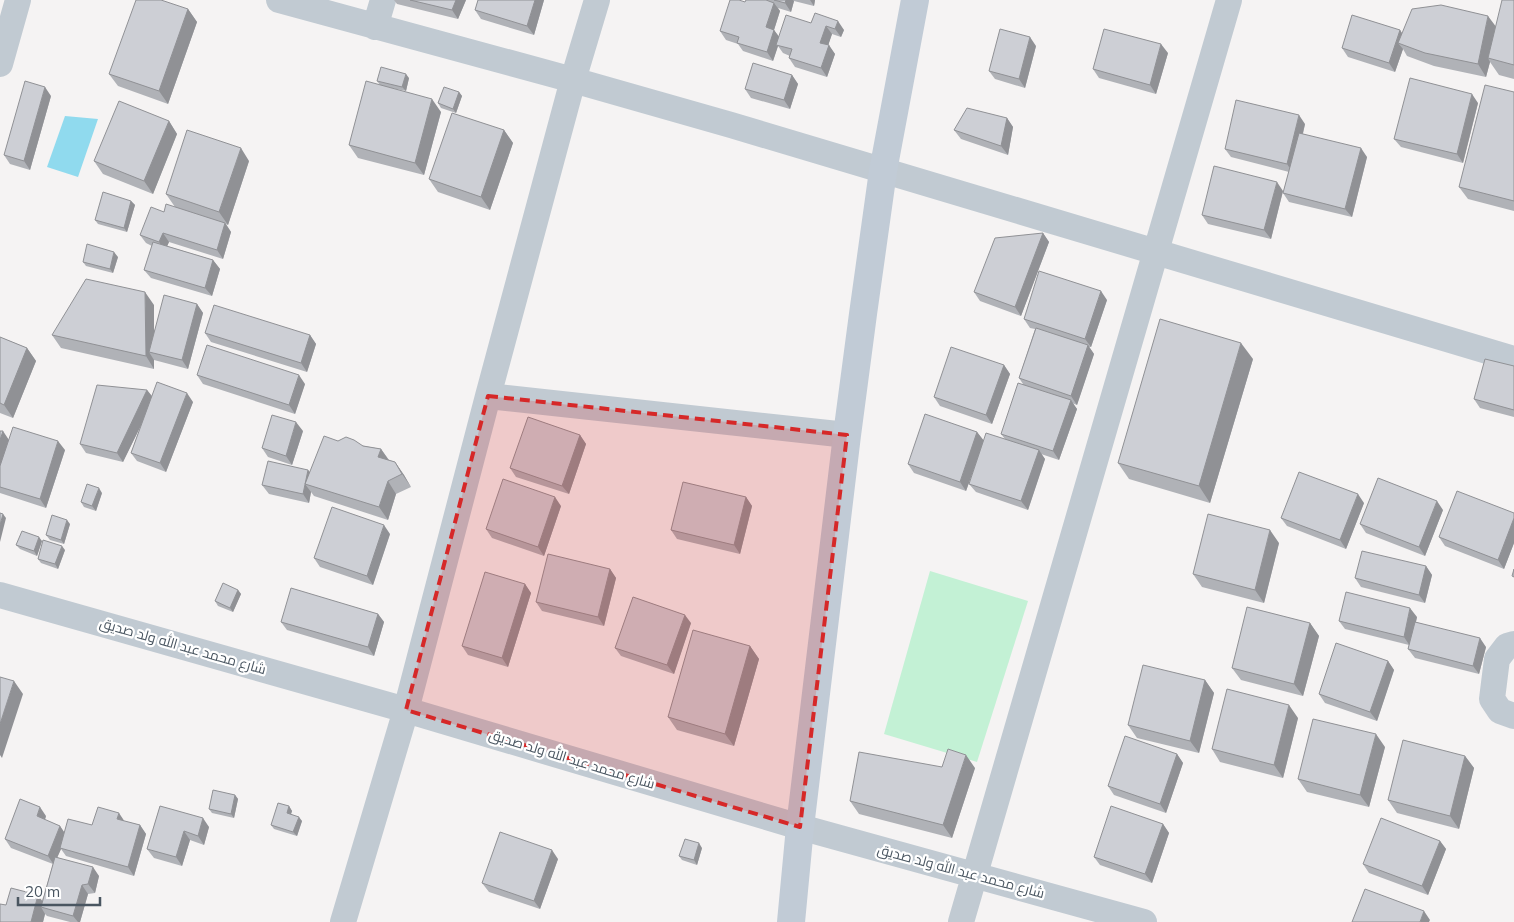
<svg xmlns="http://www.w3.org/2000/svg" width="1514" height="922" viewBox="0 0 1514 922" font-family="Mulish,Cairo,sans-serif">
<rect width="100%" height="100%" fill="#f5f3f3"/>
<!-- green -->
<path fill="#c3f1d5" d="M930,571L1028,601L977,762L884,734Z"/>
<!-- water -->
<path fill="#90daee" d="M65,116L98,119L78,177L47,167Z"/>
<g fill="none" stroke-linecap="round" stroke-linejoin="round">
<!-- street -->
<path stroke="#c1cad2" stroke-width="26" d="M279,0L573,80L731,125L1514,359
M375,27L383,0
M0,64L18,0
M488,396L847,435
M0,595L406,710L800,827L1144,922
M1514,644L1507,646L1497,659L1492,699L1500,711L1514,716
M343,922L406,710L488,396L573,80L597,0
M961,922L1229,0"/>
<!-- secondary -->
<path stroke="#c1cbd6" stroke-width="28" d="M791,922L800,827L847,435L863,314L883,171L915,0"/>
</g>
<!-- wall -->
<path fill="#b0b2b7" d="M394,0H466L458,19L397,4Z
M478,0H544L534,35L481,19L475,10Z
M746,0H815L814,6L794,1L791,12L778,8L780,11L774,30L779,37L811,23L815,13L844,30L841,37L832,34L828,45L835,54L827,77L795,67L789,58L790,56L783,53L778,46L773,61L743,51L738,44L726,40L720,31L745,2Z
M1514,0V79L1499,75L1490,62L1486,77L1434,66L1407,56L1403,49L1395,72L1348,57L1342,48L1400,30L1402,34L1496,26Z
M188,9L197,22L168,104L118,86L109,74Z
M1036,46L1025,88L995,79L989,71Z
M1168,53L1156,94L1099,78L1093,69Z
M792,75L798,84L790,109L751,98L745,89Z
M409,78L406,91L381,86L441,112L424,175L358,158L349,145L380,85L377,81Z
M459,92L462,96L456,113L441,108L438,103Z
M1514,92V211L1468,199L1459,187Z
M51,96L30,170L10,164L4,155Z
M1478,103L1463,163L1401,147L1394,139Z
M1007,118L1013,127L1008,155L961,139L954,130Z
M169,121L177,134L153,194L103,174L94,161Z
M1305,124L1303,134L1367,157L1352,217L1289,202L1283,193L1289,172L1231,157L1225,149Z
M504,130L513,143L490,210L438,192L429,179Z
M249,161L228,225L226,224L231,232L223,259L169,242L167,246L213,260L220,269L212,296L151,278L144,270L152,246L146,243L140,235L164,212L175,207L166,194Z
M1283,191L1271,239L1208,224L1202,215Z
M131,201L135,205L127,232L98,224L95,220Z
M1043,233L1049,242L1021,316L980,301L974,292Z
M118,257L113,273L86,266L83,262Z
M1107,300L1091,347H1089L1094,354L1077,405L1072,403L1077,409L1059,460L1041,454L1045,459L1028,510L976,492L969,484L1005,439L1001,434L1023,384L1019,378L1035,329L1030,328L1024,319Z
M197,304L203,313L188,369L154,360V369L61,348L52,335L154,305V330Z
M205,333L310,335L316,344L307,372L211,342Z
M0,337L27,348L36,361L13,418L0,413Z
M1253,359L1210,503L1129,479L1118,463Z
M1004,365L1010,374L992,424L940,406L934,397Z
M1514,366V417L1480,408L1474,399Z
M197,375L305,384L295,414L203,384Z
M147,390L152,396L193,402L166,472L137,461L131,453L141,425L123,462L86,453L80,444Z
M0,431L8,440L65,450L46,508L0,493Z
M303,431L292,465L268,457L262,448Z
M977,432L984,441L966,491L914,473L908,464Z
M580,435L586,444L569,494L516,477L510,468Z
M338,441L381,449L389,460L395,462L404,475L411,487L396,494L388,520L314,496L311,492L309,503L269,494L262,485L308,470L310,472Z
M102,493L96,511L84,507L81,502Z
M746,497L752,506L740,554L677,539L671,530Z
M1364,503L1346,549L1287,526L1281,518Z
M561,506L544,556L492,538L486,529Z
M1443,510L1425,556L1366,533L1360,524Z
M1514,513V543L1504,569L1445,546L1439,537Z
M70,524L64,544L50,540L46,535Z
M390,534L373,585L320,567L314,558Z
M42,541L37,556L20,549L16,545Z
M1279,543L1264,603L1202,587L1193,574Z
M65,550L58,569L41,563L38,559Z
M1426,566L1432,575L1425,603L1361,587L1355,578Z
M610,569L616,578L604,626L542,611L536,602Z
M525,584L531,593L508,667L468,655L462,646Z
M238,590L241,594L233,612L218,606L215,601Z
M378,614L384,622L374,656L287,630L281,622Z
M1417,617L1416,622L1486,647L1479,674L1415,658L1408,649L1409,645L1345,629L1339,621Z
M691,623L674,674L621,656L615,648Z
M1310,623L1319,636L1303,696L1241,680L1232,668Z
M750,646L759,659L734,746L677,730L668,717Z
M1388,661L1394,670L1377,721L1325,703L1319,694Z
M1205,680L1214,693L1199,753L1137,738L1128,725Z
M1298,718L1283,778L1220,762L1212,749Z
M1385,747L1369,807L1307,792L1298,779Z
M1177,754L1183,763L1166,813L1114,795L1108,786Z
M1465,756L1474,768L1459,829L1397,813L1388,800Z
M942,767L975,768L952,838L859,814L850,801Z
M235,795L238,799L234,818L212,813L209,809Z
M160,806L209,827L204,845L190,840L182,866L154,858L147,849Z
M289,806L292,811L291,814L302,821L297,836L274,829L271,825Z
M46,816L45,820L60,826L64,832L92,825L124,821L140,825L146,834L134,876L66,856L61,849L57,857L99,876L95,893L88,894L80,922H70L47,916L45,914L43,922H0L6,905L38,895L42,901L53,864L11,848L5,839Z
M1163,824L1169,833L1152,883L1100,865L1094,857Z
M1440,841L1446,849L1428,895L1369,873L1363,864Z
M702,848L697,865L682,860L679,856Z
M558,859L540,909L489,892L482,883Z"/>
<!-- shaded-wall -->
<path fill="#909195" d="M456,0H466L458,19L452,10Z
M535,0H544L534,35L527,26Z
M786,0H793L794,1L791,12L785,3Z
M810,0H815L814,6Z
M774,3L780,11L774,30L780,38L776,45L778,46L773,61L767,52L766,27Z
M188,9L197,22L168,104L159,91Z
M1488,16L1497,28L1488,58L1490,62L1486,77L1478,64Z
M838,21L844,30L841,37L835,29Z
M826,26L832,34L826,52L820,43Z
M1400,30L1406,39L1398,43L1403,49L1395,72L1389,63Z
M1030,37L1036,46L1025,88L1019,79Z
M1161,44L1168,53L1156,94L1150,85Z
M829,45L835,54L827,77L821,68Z
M406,74L409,78L406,91L402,87Z
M792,75L798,84L790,109L784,100Z
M45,87L51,96L30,170L24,161Z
M459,92L462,96L456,113L453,109Z
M1472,94L1478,103L1463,163L1457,154Z
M432,99L441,112L424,175L415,163Z
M1299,115L1305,124L1293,173L1287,164Z
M1007,118L1013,127L1008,155L1001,146Z
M169,121L177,134L153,194L144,181Z
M504,130L513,143L490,210L481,197Z
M241,148L249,161L228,225L219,212Z
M1361,148L1367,157L1352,217L1345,209Z
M1277,182L1283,191L1271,239L1264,230Z
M131,201L135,205L127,232L124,228Z
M225,223L231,232L223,259L217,250Z
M163,233L169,242L165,251L159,242Z
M1043,233L1049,242L1021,316L1015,307Z
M114,252L118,257L113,273L110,269Z
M213,260L220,269L212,296L205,288Z
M1101,291L1107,300L1091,347L1085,339Z
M145,292L154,305V353L149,352L154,360V369L146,356Z
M197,304L203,313L188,369L182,360Z
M310,335L316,344L307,372L301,363Z
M1241,343L1253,359L1210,503L1199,486Z
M1088,345L1094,354L1077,405L1071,396Z
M27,348L36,361L13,418L4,405Z
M1004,365L1010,374L992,424L986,415Z
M299,375L305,384L295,414L289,405Z
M147,390L154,399L123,462L117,453Z
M187,393L193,402L166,472L160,463Z
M1071,400L1077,409L1059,460L1053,451Z
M296,422L303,431L292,465L286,456Z
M3,431L9,440L0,470V440Z
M977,432L984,441L966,491L960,482Z
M580,435L586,444L569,494L562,486Z
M58,441L65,450L46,508L40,499Z
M381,449L390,462L378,457Z
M1039,450L1045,459L1028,510L1021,501Z
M395,462L404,475L411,487L402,474Z
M308,470L314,479L305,484L311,492L309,503L303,494Z
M388,481L396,494L388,520L379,507Z
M99,488L102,493L96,511L92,506Z
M1358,494L1364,503L1346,549L1340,540Z
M555,497L561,506L544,556L538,547Z
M746,497L752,506L740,554L734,545Z
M1437,501L1443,510L1425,556L1419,547Z
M3,514L6,518L0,542V525Z
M1514,518V543L1504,569L1498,560Z
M67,520L70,524L64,544L61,540Z
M384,525L390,534L373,585L367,576Z
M1270,530L1279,543L1264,603L1255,590Z
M39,537L42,541L37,556L34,551Z
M62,546L65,550L58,569L55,564Z
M1426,566L1432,575L1425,603L1419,595Z
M610,569L616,578L604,626L598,617Z
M525,584L531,593L508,667L502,658Z
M238,590L241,594L233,612L230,608Z
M1410,608L1417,617L1410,646L1404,637Z
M378,614L384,622L374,656L368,647Z
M685,615L691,623L674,674L667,665Z
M1310,623L1319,636L1303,696L1294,684Z
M1480,638L1486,647L1479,674L1473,666Z
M750,646L759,659L734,746L725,734Z
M1388,661L1394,670L1377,721L1370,712Z
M1205,680L1214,693L1199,753L1190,741Z
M14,681L23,694L2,758L0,755V724Z
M1289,705L1298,718L1283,778L1274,765Z
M1376,734L1385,747L1369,807L1360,795Z
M1177,754L1183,763L1166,813L1160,804Z
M966,755L975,768L952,838L943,825Z
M1465,756L1474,768L1459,829L1450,816Z
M235,795L238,799L234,818L231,814Z
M289,806L292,811L290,817L287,813Z
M40,807L46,816L43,825L37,816Z
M119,813L125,822L117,819Z
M299,817L302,821L297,836L293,832Z
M203,818L209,827L204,845L198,836Z
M1163,824L1169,833L1152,883L1145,874Z
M140,825L146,834L134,876L128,867Z
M60,826L66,835L60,848L61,849L54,865L48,856Z
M184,831L190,840L182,866L176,857Z
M1440,841L1446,849L1428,895L1422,886Z
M699,843L702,848L697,865L694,860Z
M552,850L558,859L540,909L534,901Z
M93,867L99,876L95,893L88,884Z
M82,885L88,894L80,922H78L73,916Z
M38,895L47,908L41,907L45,914L43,922H31Z
M1424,911L1430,920L1429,922H1420Z"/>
<!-- building -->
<path fill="#cdcfd5" stroke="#909195" d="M136,0H161L188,9L159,91L109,74Z
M410,0H456L452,10Z
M478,0H535L527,26L475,10Z
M730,0H739L745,2L746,0H766L774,3L766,27L774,30L767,52L737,43L739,37L720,31Z
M774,0H786L785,3Z
M1502,0H1514V65L1488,58Z
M1441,5L1488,16L1478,64L1425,53L1398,43L1412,9Z
M815,13L838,21L835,29L826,26L820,43L829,45L821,68L789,58L792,49L776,45L786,15L811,23Z
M1352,15L1400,30L1389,63L1342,48Z
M1000,29L1030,37L1019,79L989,71Z
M1104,29L1161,44L1150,85L1093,69Z
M753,63L792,75L784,100L745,89Z
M381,67L406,74L402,87L377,81Z
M1410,78L1472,94L1457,154L1394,139Z
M25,81L45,87L24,161L4,155Z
M366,81L432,99L415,163L349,145Z
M1485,85L1514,92V201L1459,187Z
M444,87L459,92L453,109L438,103Z
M1236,100L1299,115L1287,164L1225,149Z
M119,101L169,121L144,181L94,161Z
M967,108L1007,118L1001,146L954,130Z
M452,113L504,130L481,197L429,179Z
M187,130L241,148L219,212L166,194Z
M1299,133L1361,148L1345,209L1283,193Z
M1214,166L1277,182L1264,230L1202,215Z
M103,192L131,201L124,228L95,220Z
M166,204L225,223L217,250L163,233L159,242L140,235L151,207L164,212Z
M1043,233L1015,307L974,292L995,238Z
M153,242L213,260L205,288L144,270Z
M87,244L114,252L110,269L83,262Z
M1039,271L1101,291L1085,339L1024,319Z
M86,279L145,292L146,356L52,335Z
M164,295L197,304L182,360L149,352Z
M214,305L310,335L301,363L205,333Z
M1160,319L1241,343L1199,486L1118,463Z
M1036,328L1088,345L1071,396L1019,378Z
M0,337L27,348L4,405L0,403Z
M207,345L299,375L289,405L197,375Z
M951,347L1004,365L986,415L934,397Z
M1485,359L1514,366V410L1474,399Z
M157,382L187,393L160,463L131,453Z
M1018,383L1071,400L1053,451L1001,434Z
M97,385L147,390L117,453L80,444Z
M925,414L977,432L960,482L908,464Z
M272,415L296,422L286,456L262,448Z
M528,417L580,435L562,486L510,468Z
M13,427L58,441L40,499L0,487V466Z
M0,431H3L0,440Z
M986,433L1039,450L1021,501L969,484Z
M324,436L338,441L346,437L354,440L363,446L381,449L378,457L395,462L402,474L388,481L379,507L305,484Z
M268,461L308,470L303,494L262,485Z
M1299,472L1358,494L1340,540L1281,518Z
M1378,478L1437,501L1419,547L1360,524Z
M503,479L555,497L538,547L486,529Z
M683,482L746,497L734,545L671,530Z
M87,484L99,488L92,506L81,502Z
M1457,491L1514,513V518L1498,560L1439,537Z
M332,507L384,525L367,576L314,558Z
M0,513L3,514L0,525Z
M1208,514L1270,530L1255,590L1193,574Z
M52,515L67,520L61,540L46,535Z
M22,531L39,537L34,551L16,545Z
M43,540L62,546L55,564L38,559Z
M1362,551L1426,566L1419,595L1355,578Z
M548,554L610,569L598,617L536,602Z
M1514,569V577L1512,576Z
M485,572L525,584L502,658L462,646Z
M223,583L238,590L230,608L215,601Z
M291,588L378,614L368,647L281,622Z
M1346,592L1410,608L1404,637L1339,621Z
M633,597L685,615L667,665L615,648Z
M1247,607L1310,623L1294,684L1232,668Z
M1415,622L1480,638L1473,666L1408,649Z
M693,630L750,646L725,734L668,717Z
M1336,643L1388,661L1370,712L1319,694Z
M1143,665L1205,680L1190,741L1128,725Z
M0,677L14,681L0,724Z
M1227,689L1289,705L1274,765L1212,749Z
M1313,719L1376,734L1360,795L1298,779Z
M1125,736L1177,754L1160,804L1108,786Z
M1403,740L1465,756L1450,816L1388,800Z
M948,749L966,755L943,825L850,801L859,752L942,767Z
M213,790L235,795L231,814L209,809Z
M20,799L40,807L37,816L60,826L48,856L5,839Z
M278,803L289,806L287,813L299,817L293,832L271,825Z
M160,806L203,818L198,836L184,831L176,857L147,849Z
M1111,806L1163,824L1145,874L1094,857Z
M98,807L119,813L117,819L140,825L128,867L60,848L68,819L92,825Z
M1381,818L1440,841L1422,886L1363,864Z
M500,832L552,850L534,901L482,883Z
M685,839L699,843L694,860L679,856Z
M55,857L93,867L88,884L82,885L73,916L41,907Z
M11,888L38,895L31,922H0V904L6,905Z
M1365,889L1424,911L1420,922H1352Z"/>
<!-- marked area -->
<path fill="#d62828" fill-opacity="0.2" stroke="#d62828" stroke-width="4" stroke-dasharray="10 6" stroke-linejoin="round" d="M488,396L847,435L800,827L406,710Z"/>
<g text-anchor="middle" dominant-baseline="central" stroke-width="4.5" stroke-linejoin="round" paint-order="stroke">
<!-- street labels -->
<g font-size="14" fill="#4a5661" stroke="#fff">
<text transform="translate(183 646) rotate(16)">شارع محمد عبد الله ولد صديق</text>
<text transform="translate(572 759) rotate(17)">شارع محمد عبد الله ولد صديق</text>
<text transform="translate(961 871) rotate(15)">شارع محمد عبد الله ولد صديق</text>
</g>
</g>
<!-- scale -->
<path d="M18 897v8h82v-8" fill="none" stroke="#4a5661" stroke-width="2.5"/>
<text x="25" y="897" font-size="15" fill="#4a5661" stroke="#ffffff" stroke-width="4" paint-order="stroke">20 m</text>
</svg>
